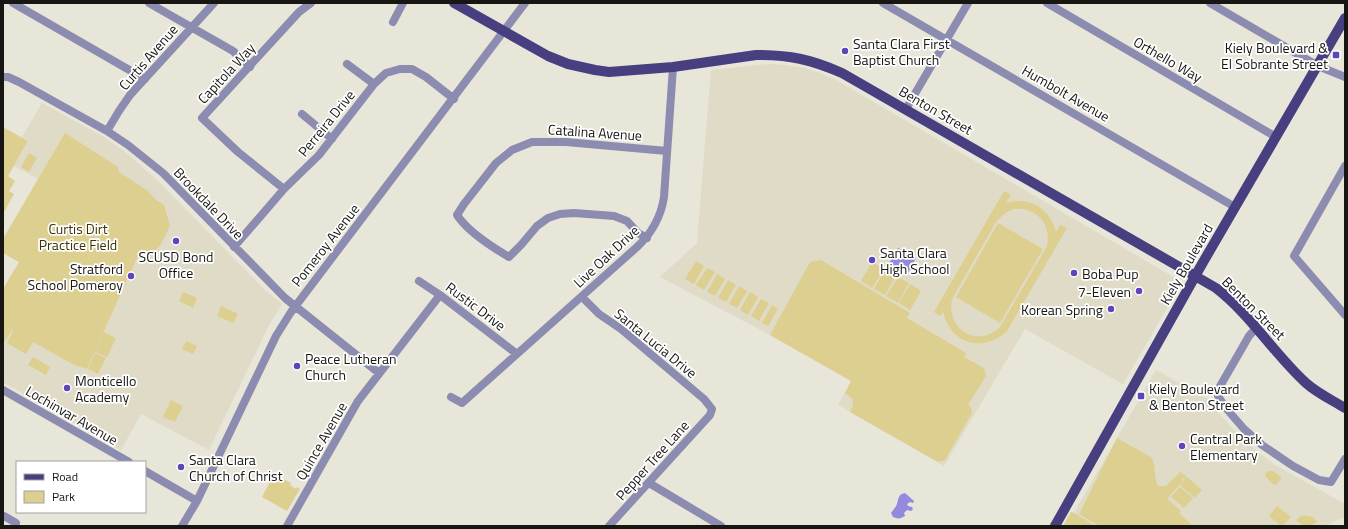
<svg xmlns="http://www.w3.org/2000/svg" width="1348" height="529" viewBox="0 0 1348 529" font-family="'Titillium Web',sans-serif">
<rect width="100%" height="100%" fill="#e8e5d9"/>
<!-- built -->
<path fill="#dfdbc7" d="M768,64L785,65L805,68L817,72L836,80L1182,282L1123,384L1025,329L944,466L838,405L851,381L770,335L660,277L697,243L711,70Z
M42,103L104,137L129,155L159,182L265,290L282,304L268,327L209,450L141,414L121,450L3,382V289L19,262L3,253V239L38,179L14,166L28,141L22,137Z
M1156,370L1208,399L1213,407L1232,428L1260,454L1275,465L1345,504V517L1324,526H1096L1074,513Z"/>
<!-- green -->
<path fill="#ddcf90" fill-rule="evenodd" d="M3,127L28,141L8,176L15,181L9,191L14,194L3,214Z
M65,133L118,167L119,172L148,191L156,200L164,205L170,226L161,244L155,251H140L87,369L74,365L33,342L26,354L7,343L13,331L12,330L5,341L3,340V289L19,262L3,253V239Z
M29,153L37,158L29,172L21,167Z
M1004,191L1011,195L1006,203C1029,196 1050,208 1056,232L1060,225L1067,228L1007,331C983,353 951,345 943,312L940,316L934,312ZM1013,209C1036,206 1052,224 1047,246L1000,327C977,349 946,329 952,299L996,222L1004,214Z
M998,223L1043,249L1000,323L956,297Z
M821,260L910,313L907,318L966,353L964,357L984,368L986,376L968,405L971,407L972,413L945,460L938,462L850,412C855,402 854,399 845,393L851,381L770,335L810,262Z
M696,261L704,266L694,284L685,279Z
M872,262L884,269L872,288L861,281Z
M707,268L715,272L704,290L696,285Z
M885,269L896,276L885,295L874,289Z
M717,274L725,279L715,296L707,292Z
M898,277L909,283L898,303L886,296Z
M728,280L736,285L726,302L718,298Z
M910,284L921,291L910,310L899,303Z
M739,286L747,291L737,308L729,304Z
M183,292L197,298L193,308L179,301Z
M750,292L758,297L748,315L740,310Z
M761,299L769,303L759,321L751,316Z
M772,305L778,309L768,326L762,323Z
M221,306L238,314L233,323L217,316Z
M104,332L116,338L107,357L95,352Z
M186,341L197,346L193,354L182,349Z
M95,353L106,358L98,374L88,369Z
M33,357L50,367L46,375L28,365Z
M171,400L183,406L175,422L163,417Z
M1117,438L1151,457C1157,466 1153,477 1158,486H1166L1180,472L1186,476L1185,479L1182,478L1183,481L1167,499L1181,511L1179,513L1193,526H1099L1079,514Z
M1269,471H1273L1281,477V479L1276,485H1274L1265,476V474Z
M274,474L291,483L290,485L296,489L297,487L300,489L287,511L262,497Z
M1187,477L1202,490L1195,498L1180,485Z
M1180,487L1193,498L1184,508L1171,497Z
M1277,506L1291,517L1283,526H1281L1269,516Z
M1071,512L1074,513L1096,526H1063Z
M1301,516C1308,515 1313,516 1317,522L1310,526H1303L1296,520Z"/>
<!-- water -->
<path fill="#918ade" d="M898,248L916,258L906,276L888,265Z
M905,493L914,501L913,503L910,502L907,504L908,506L912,507L913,509L911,511L907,510L904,513L905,516C900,519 898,519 893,517L891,513C893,510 896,507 897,504C899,497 898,495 905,493Z"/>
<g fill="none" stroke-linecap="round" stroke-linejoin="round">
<!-- minor -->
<path stroke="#8c8bb0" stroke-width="8" d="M13,3L145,79
M149,3L233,51L250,67
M883,3L1235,207
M1047,3L1276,137
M1210,3L1318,66L1345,77
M393,22L403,3
M347,64L374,84
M3,77H8L19,82L107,131L128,145L163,173L285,298L379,373
M906,109L968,3
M302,114L332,139
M107,131L119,111L130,95L214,3
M1345,166L1294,256L1345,315
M284,189L238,152L202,118L299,12L311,3
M647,238L638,233L627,221L614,216L574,213L560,214L548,218L537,226L521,245L509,257C492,247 468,232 457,215L464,204L496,163L512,150L532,142H566L667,151
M234,247L284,189L319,155L374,84L386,73L400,69H412L426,77L454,99
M419,281L440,295L517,354
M582,297L599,314L621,329L704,399L712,409L710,415L609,526
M1256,328L1249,336L1219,388L1218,396L1225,407L1244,429L1262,445L1293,466L1319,480L1331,482L1345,459
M3,390L129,462
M451,397L462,403L637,247C652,233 661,217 664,197L673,67
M145,471L197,501
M649,483L721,526
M4,516L16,523
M182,526L197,501L276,336L291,312L525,3
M287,526L358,401L440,295"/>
<!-- major -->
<path stroke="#473f80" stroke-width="10" d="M454,3L548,56L568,64L595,70L609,72L673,67L756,55C790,55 810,59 842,73L1216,288C1251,315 1274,354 1306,383C1317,393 1332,400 1345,408
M1055,526L1202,264L1345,18"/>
</g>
<!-- markers -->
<g fill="#5c45bd" stroke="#fff" stroke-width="1.5">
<circle cx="845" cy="51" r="4"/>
<rect x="1332" y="51" width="8" height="8" rx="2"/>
<circle cx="176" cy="241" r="4"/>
<circle cx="872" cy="260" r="4"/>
<circle cx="1074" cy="273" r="4"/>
<circle cx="131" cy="276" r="4"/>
<circle cx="1139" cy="291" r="4"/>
<circle cx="1111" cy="309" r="4"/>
<circle cx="297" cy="366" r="4"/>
<circle cx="67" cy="388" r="4"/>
<rect x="1137" y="392" width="8" height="8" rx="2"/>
<circle cx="1182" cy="446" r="4"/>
<circle cx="181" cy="467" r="4"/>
</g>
<g text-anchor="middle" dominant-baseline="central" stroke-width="3.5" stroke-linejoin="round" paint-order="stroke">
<!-- poi labels -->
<g font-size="14" fill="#171612" stroke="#fff" text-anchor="start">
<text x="853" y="43">Santa Clara First<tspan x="853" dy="16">Baptist Church</tspan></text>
<text x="1328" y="47" text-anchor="end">Kiely Boulevard &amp;<tspan x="1328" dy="16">El Sobrante Street</tspan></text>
<text x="880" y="252">Santa Clara<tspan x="880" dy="16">High School</tspan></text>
<text x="176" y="256" text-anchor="middle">SCUSD Bond<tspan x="176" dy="16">Office</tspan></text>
<text x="123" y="268" text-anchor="end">Stratford<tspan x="123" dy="16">School Pomeroy</tspan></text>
<text x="1082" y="273">Boba Pup</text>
<text x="1131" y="291" text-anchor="end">7-Eleven</text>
<text x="1103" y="309" text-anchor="end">Korean Spring</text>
<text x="305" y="358">Peace Lutheran<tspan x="305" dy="16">Church</tspan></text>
<text x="75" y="380">Monticello<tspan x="75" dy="16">Academy</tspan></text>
<text x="1149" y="388">Kiely Boulevard<tspan x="1149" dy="16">&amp; Benton Street</tspan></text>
<text x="1190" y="438">Central Park<tspan x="1190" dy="16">Elementary</tspan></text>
<text x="189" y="459">Santa Clara<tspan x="189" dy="16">Church of Christ</tspan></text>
</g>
<!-- street labels -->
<g font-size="14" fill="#171612" stroke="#fff">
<text transform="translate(148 57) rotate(-49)">Curtis Avenue</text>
<text transform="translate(1168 59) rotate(30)">Orthello Way</text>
<text transform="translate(226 73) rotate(-47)">Capitola Way</text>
<text transform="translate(1066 93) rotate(30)">Humbolt Avenue</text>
<text transform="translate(936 110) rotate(30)">Benton Street</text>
<text transform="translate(326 123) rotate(-51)">Perreira Drive</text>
<text transform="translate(595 132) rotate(4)">Catalina Avenue</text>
<text transform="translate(209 203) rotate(46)">Brookdale Drive</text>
<text transform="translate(325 245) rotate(-52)">Pomeroy Avenue</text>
<text transform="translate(606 256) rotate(-43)">Live Oak Drive</text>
<text transform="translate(1186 264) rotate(-60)">Kiely Boulevard</text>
<text transform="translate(476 306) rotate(37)">Rustic Drive</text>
<text transform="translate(1254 308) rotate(45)">Benton Street</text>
<text transform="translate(656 343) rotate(39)">Santa Lucia Drive</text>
<text transform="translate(72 415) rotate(30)">Lochinvar Avenue</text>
<text transform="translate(321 441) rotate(-60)">Quince Avenue</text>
<text transform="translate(652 460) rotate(-48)">Pepper Tree Lane</text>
</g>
<!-- park labels -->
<g font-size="14" fill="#3b3306" stroke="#fff">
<text x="78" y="228">Curtis Dirt<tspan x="78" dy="16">Practice Field</tspan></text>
</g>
</g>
<!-- border -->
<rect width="1348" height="529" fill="none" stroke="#171612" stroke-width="8"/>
<!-- legend -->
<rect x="16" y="461" width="130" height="52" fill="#ffffff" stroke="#a2a2a0"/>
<rect x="24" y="474" width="20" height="6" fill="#473f80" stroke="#a2a2a0"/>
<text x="52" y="481" font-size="12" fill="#171612">Road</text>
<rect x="24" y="491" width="20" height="12" fill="#ddcf90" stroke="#a2a2a0"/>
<text x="52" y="501" font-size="12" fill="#171612">Park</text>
</svg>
